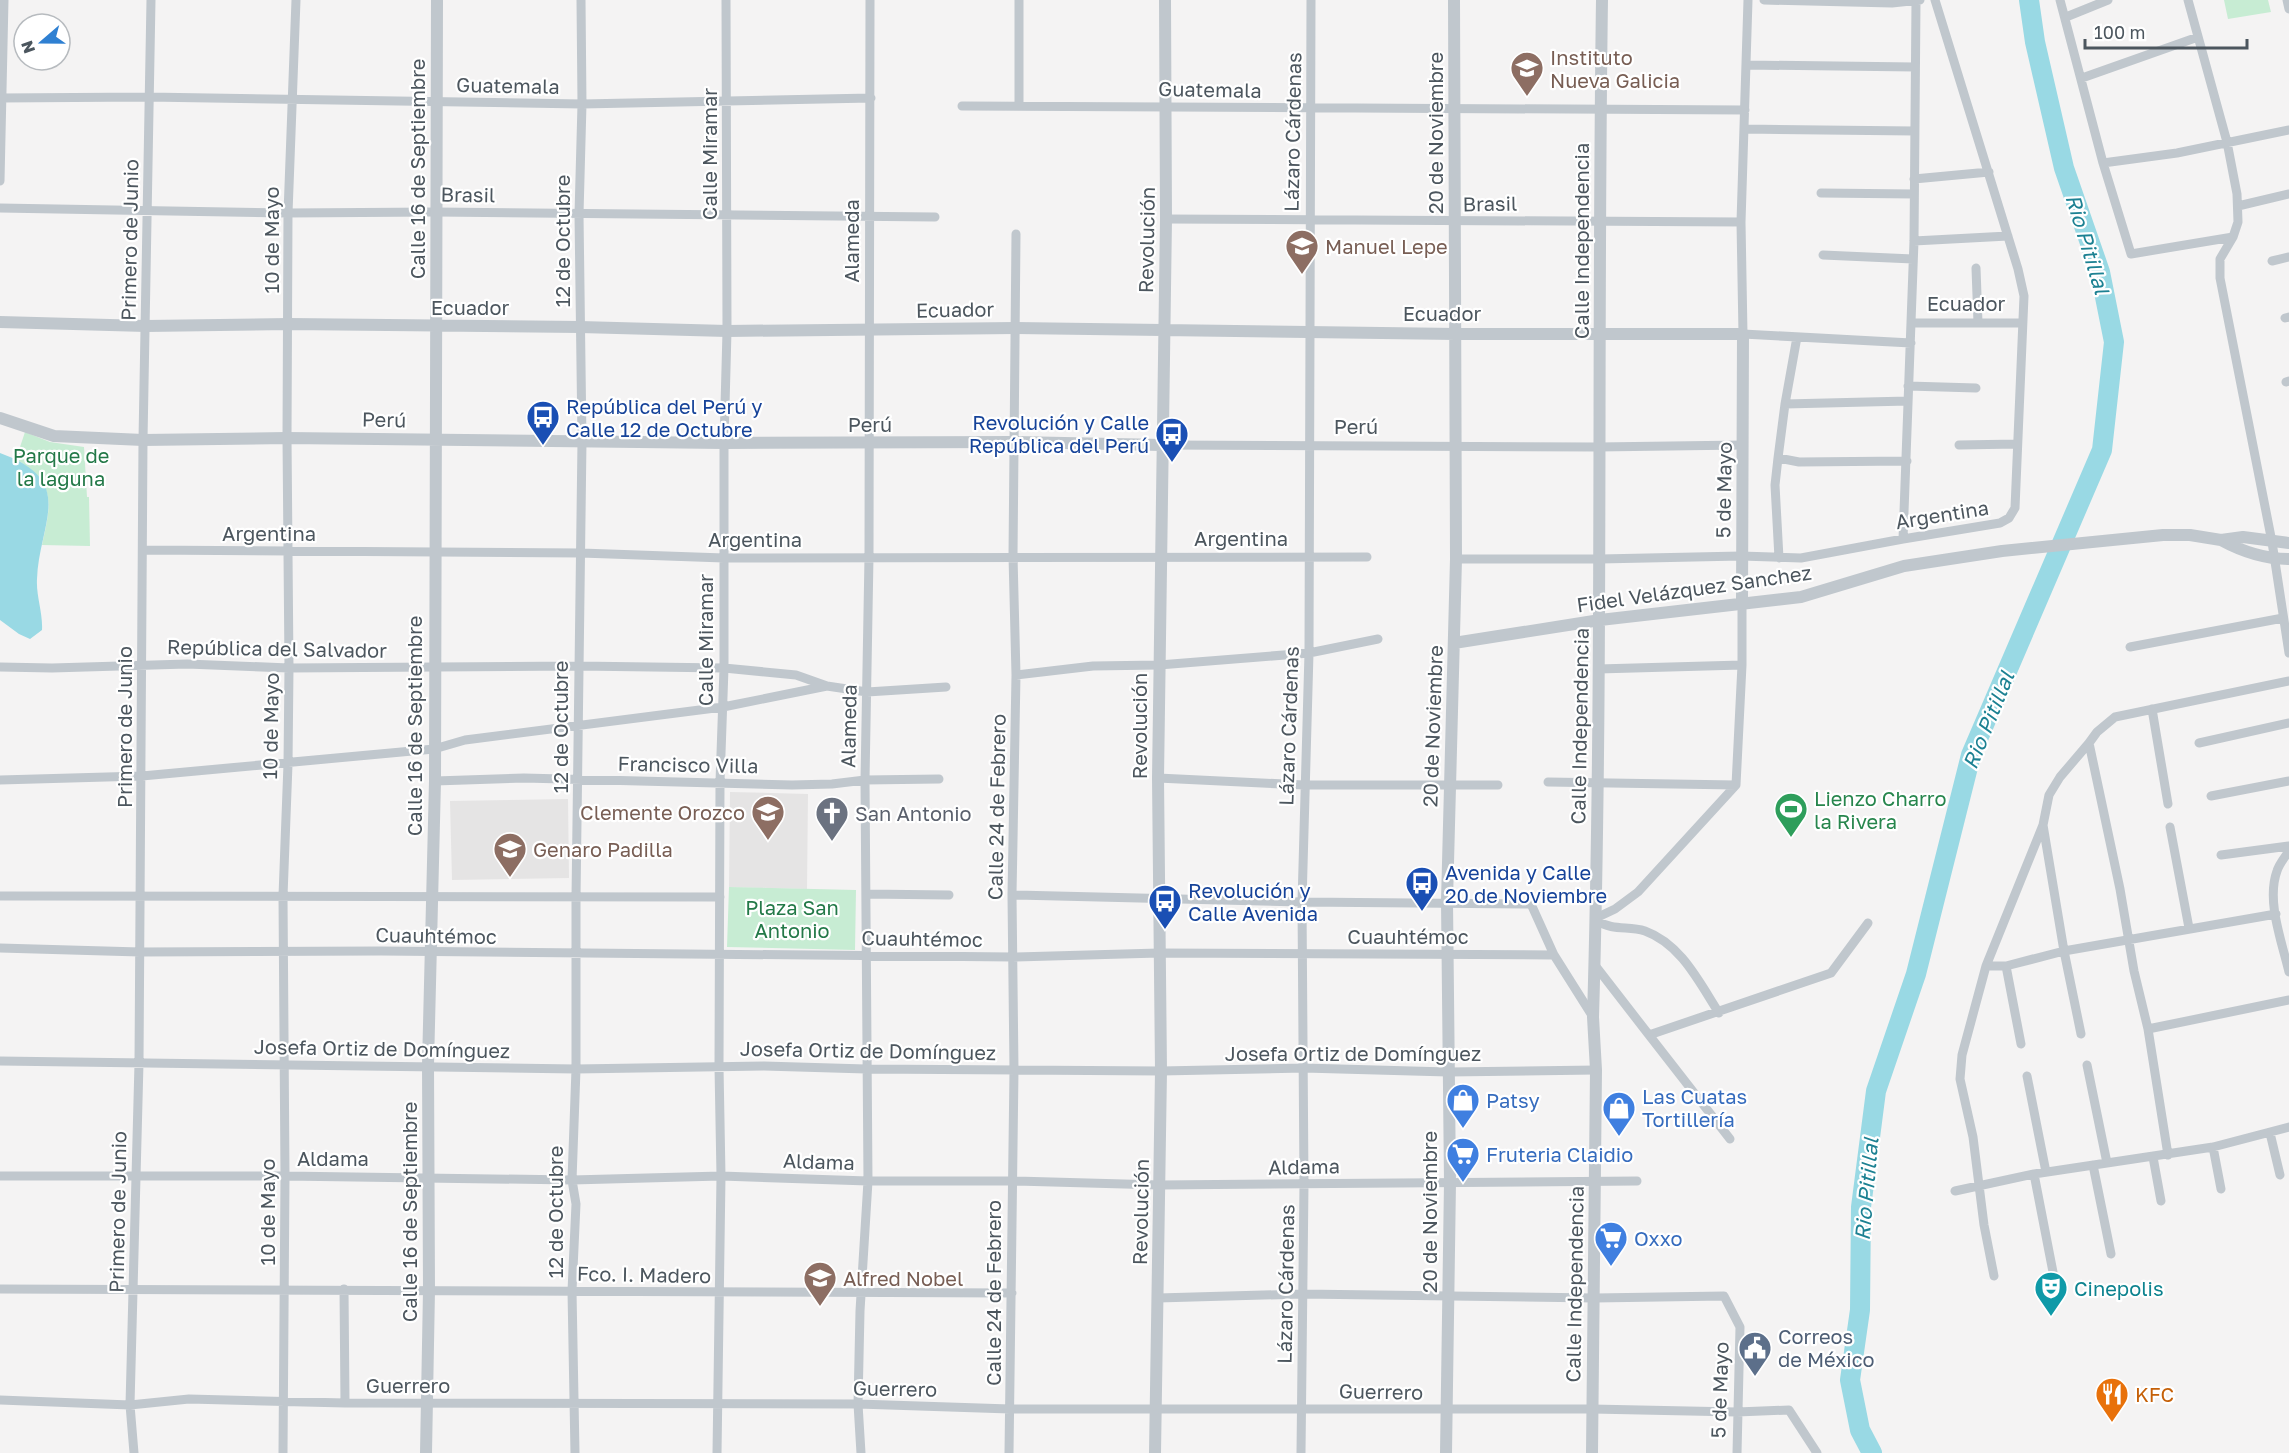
<svg xmlns="http://www.w3.org/2000/svg" width="2289" height="1453" viewBox="0 0 2289 1453" font-family="'Golos Text',sans-serif">
<rect width="100%" height="100%" fill="#f4f3f3"/>
<!-- education -->
<path fill="#e5e4e4" d="M730,792L808,794L807,889L729,887Z
M568,799L569,878L452,880L450,801Z"/>
<!-- green -->
<path fill="#c7ecd3" d="M2224,0H2268L2271,12L2228,19Z
M25,432L50,442L84,447L87,497H89L90,546L42,545C51,503 57,485 16,459Z
M729,887L856,890L855,950L727,947Z"/>
<!-- water -->
<path fill="#99d9e4" d="M0,453C78,481 39,522 37,579C36,596 43,613 42,630L30,639L19,634L0,620Z"/>
<g fill="none" stroke-linecap="round" stroke-linejoin="round">
<!-- river -->
<path stroke="#99d9e4" stroke-width="20" d="M1872,1453L1860,1430L1850,1380L1860,1310L1861,1207L1876,1091L1916,974L1971,755L2102,450L2114,342L2100,272L2064,168L2035,42L2029,0"/>
<!-- minor -->
<path stroke="#c0c7cd" stroke-width="9" d="M1748,0L1741,222L1743,334L1911,343
M1764,0L1892,3L1920,0
M2060,0L2103,163L2131,254L2233,237
M2188,0L2227,142L2237,194L2238,222L2233,237L2220,259V278L2272,542L2289,653
M2287,0L2289,9
M2066,17L2108,0
M1747,65L1915,67
M2082,78L2198,37
M0,98L148,97L582,104L871,98
M1019,105V0
M962,106L1745,110
M1745,129L1914,131
M2103,163L2177,153L2289,130
M1914,179L1989,172
M0,181L4,0
M1821,193L1914,194
M2238,206L2289,194
M0,208L288,213L435,212L935,217
M1166,219L1741,222
M1914,241L2008,236
M1823,255L1913,259
M2272,261L2289,257
M1976,268L1978,323
M2285,318L2289,317
M1911,323H2021
M1797,337L1785,404L1778,458L1799,462L1907,461
M2286,382L2289,381
M1908,386L1976,388
M1785,404L1908,401
M1162,445L1598,447L1743,445
M1959,445L2017,444
M1778,458L1775,485L1779,558
M1903,539L1914,241L1916,1
M143,550L581,553L724,558L1367,557
M1456,559H1600L1741,556L1801,558L1903,539L2000,523L2009,518L2015,508L2024,296L2018,269L1935,0
M2130,647L2283,618
M0,667L52,668L187,664L289,668L578,666L724,668L796,675L827,686L867,692L946,687
M1598,669L1742,665
M1016,675L1093,666L1159,665L1309,653L1378,639
M2152,709L2168,804
M2199,743L2289,723
M1158,778L1304,785H1498
M0,780L142,776L434,749L465,740L723,707L827,686
M435,781L524,778L792,785L832,784L865,780L939,779
M1548,782L1736,785
M2211,796L2289,781
M2170,827L2189,928
M2289,851C2285,857 2279,864 2277,871C2266,901 2282,942 2289,972
M2221,855L2289,846
M866,894L949,895
M1012,895L1302,902L1531,904L1554,955
M0,896L720,897
M1596,918L1615,909L1638,892L1736,785L1742,665V603
M1596,920C1614,932 1628,925 1645,931C1681,944 1699,982 1719,1013
M0,948L140,952L381,951L1013,957L1159,953L1554,955L1593,1017
M1594,964L1649,1035L1831,973L1868,923
M1986,966H2006L2064,951L2276,914
M2006,966L2021,1044
M2148,1029L2289,1000
M2081,1034L2064,951L2043,825L2049,795L2060,777L2089,743
M1649,1035L1730,1139
M0,1061L576,1069L764,1066L866,1069L1161,1071L1304,1068L1448,1072L1596,1070
M2087,1065L2107,1163
M2027,1076L2046,1172
M2270,1133L2280,1175
M2213,1147L2221,1189
M2168,1155L2148,1029L2134,971L2120,889L2089,743L2097,732L2115,717L2289,681
M2153,1157L2161,1201
M2093,1165L2111,1254
M2034,1174L2053,1272
M0,1176H285L572,1180L721,1176L868,1181H1012L1160,1185L1637,1181
M1955,1191L2034,1174L2213,1147L2289,1127
M1994,1276L1984,1225L1973,1137L1960,1079L1962,1055L1986,966L2043,825
M0,1289L1012,1293
M344,1289L345,1403
M1158,1298L1302,1294L1595,1298L1724,1296L1740,1327L1737,1453
M0,1400L130,1405L189,1399L345,1403L858,1404L1010,1409H1592L1737,1412L1789,1410L1817,1453
M134,1453L130,1405L139,1063L143,440L151,0
M283,1453L285,1176L283,896L288,764L289,668L287,438L288,213L296,0
M575,1453L572,1291L576,1204L572,1180L576,1069V898L582,441L579,214L582,104L581,0
M717,1453L721,1176L719,1067L720,782L724,668V443L727,331L726,0
M861,1453L858,1404L860,1311L868,1181L865,780L869,557L870,0
M1009,1453L1014,1070L1012,895L1016,675L1013,556L1016,234
M1301,1453L1304,1184L1302,902L1309,653L1311,0"/>
<!-- tertiary -->
<path stroke="#c0c7cd" stroke-width="12" d="M0,322L146,326L289,324L580,327L727,331L1015,328L1456,334H1743L1742,603
M0,418L54,436L143,440L287,438L724,443L1014,442L1162,445
M2221,540C2243,552 2264,559 2289,559
M1454,643L1600,620L1801,597L1904,566L2002,551L2163,535H2190L2221,540L2243,537L2289,543
M426,1453L429,1290L428,1065L435,781L437,0
M1155,1453L1161,1071L1158,778L1166,219L1165,0
M1446,1453L1450,1182L1447,901L1456,559L1454,0
M1592,1453L1596,1070L1593,1017C1603,678 1597,339 1602,0"/>
</g>
<!-- icons -->
<defs>
<symbol id="school-pin" viewBox="-11 -11 22 30"><path d="M0 17L-7.5 6A9.5 9.5 0 1 1 7.5 6Z" fill="#8d6e63" stroke="#fff"/><path d="M0-5L7-2L0 1L-7-2ZM-4 1L0 2.5L4 1V4Q0 6-4 4Z" fill="#fff"/></symbol>
<symbol id="bus-pin" viewBox="-11 -11 22 30"><path d="M0 17L-7.5 6A9.5 9.5 0 1 1 7.5 6Z" fill="#1a4fb4" stroke="#fff"/><path d="M-5-6H5V4H4V6H2V4H-2V6H-4V4H-5ZM-3.5-4V0h7V-4ZM-3.5 1.2v1.5H-2V1.2ZM2 1.2v1.5H3.5V1.2Z" fill="#fff"/></symbol>
<symbol id="stadium-pin" viewBox="-11 -11 22 30"><path d="M0 17L-7.5 6A9.5 9.5 0 1 1 7.5 6Z" fill="#2e9e5b" stroke="#fff"/><path d="M0-5a6.5 5 0 1 0 0 10a6.5 5 0 1 0 0-10ZM-3.5-1.8h7v3.6h-7Z" fill="#fff"/></symbol>
<symbol id="church-pin" viewBox="-11 -11 22 30"><path d="M0 17L-7.5 6A9.5 9.5 0 1 1 7.5 6Z" fill="#6b7280" stroke="#fff"/><path d="M-1.2-6h2.4v3.5h3.3v2.4h-3.3V6h-2.4V-.1h-3.3v-2.4h3.3Z" fill="#fff"/></symbol>
<symbol id="shop-pin" viewBox="-11 -11 22 30"><path d="M0 17L-7.5 6A9.5 9.5 0 1 1 7.5 6Z" fill="#3f7fe0" stroke="#fff"/><path d="M-5-2.5h2.3a2.7 3.5 0 0 1 5.4 0H5L5.5 6h-11ZM-1.5-2.5h3a1.5 2.3 0 0 0-3 0Z" fill="#fff"/></symbol>
<symbol id="supermarket-pin" viewBox="-11 -11 22 30"><path d="M0 17L-7.5 6A9.5 9.5 0 1 1 7.5 6Z" fill="#3f7fe0" stroke="#fff"/><path d="M-6-5.5h2.5l.6 2H6L4.5 2H-2.5L-4.4-4H-6ZM-1.5 3.2a1.3 1.3 0 1 0 .1 0ZM3 3.2a1.3 1.3 0 1 0 .1 0Z" fill="#fff"/></symbol>
<symbol id="theatre-pin" viewBox="-11 -11 22 30"><path d="M0 17L-7.5 6A9.5 9.5 0 1 1 7.5 6Z" fill="#0f9aa8" stroke="#fff"/><path d="M-5-5.5Q0-4 5-5.5V0Q5 5 0 6Q-5 5-5 0ZM-3.3-2.5H-1v1.5H-3.3ZM1-2.5H3.3v1.5H1ZM-2.8 1Q0 5.5 2.8 1Z" fill="#fff"/></symbol>
<symbol id="civic-pin" viewBox="-11 -11 22 30"><path d="M0 17L-7.5 6A9.5 9.5 0 1 1 7.5 6Z" fill="#5c6f8a" stroke="#fff"/><path d="M-.6-6.5H3V-4.5H.6V-3L4-1V1h2V6H-6V1h2V-1L-.6-3ZM-1.2 2.5V6h2.4V2.5Z" fill="#fff"/></symbol>
<symbol id="restaurant-pin" viewBox="-11 -11 22 30"><path d="M0 17L-7.5 6A9.5 9.5 0 1 1 7.5 6Z" fill="#e8710a" stroke="#fff"/><path d="M-5-6h1v4h1v-4h1v4h1v-4h1v5L-1.5 .5V6h-2V.5L-5-1ZM5-6V6H3V1.5H1.5Q1.5-4 5-6Z" fill="#fff"/></symbol>
</defs>
<g fill-rule="evenodd">
<use href="#school-pin" x="1508" y="49" width="38" height="52"/>
<use href="#school-pin" x="1283" y="227" width="38" height="52"/>
<use href="#bus-pin" x="524" y="398" width="38" height="52"/>
<use href="#bus-pin" x="1153" y="415" width="38" height="52"/>
<use href="#stadium-pin" x="1772" y="790" width="38" height="52"/>
<use href="#school-pin" x="749" y="793" width="38" height="52"/>
<use href="#church-pin" x="813" y="794" width="38" height="52"/>
<use href="#school-pin" x="491" y="830" width="38" height="52"/>
<use href="#bus-pin" x="1403" y="864" width="38" height="52"/>
<use href="#bus-pin" x="1146" y="882" width="38" height="52"/>
<use href="#shop-pin" x="1444" y="1081" width="38" height="52"/>
<use href="#shop-pin" x="1600" y="1089" width="38" height="52"/>
<use href="#supermarket-pin" x="1444" y="1135" width="38" height="52"/>
<use href="#supermarket-pin" x="1592" y="1219" width="38" height="52"/>
<use href="#school-pin" x="801" y="1259" width="38" height="52"/>
<use href="#theatre-pin" x="2032" y="1269" width="38" height="52"/>
<use href="#civic-pin" x="1736" y="1329" width="38" height="52"/>
<use href="#restaurant-pin" x="2093" y="1375" width="38" height="52"/>
</g>
<g text-anchor="middle" dominant-baseline="central" stroke-width="4.5" stroke-linejoin="round" paint-order="stroke">
<!-- education labels -->
<g font-size="20" fill="#785e54" stroke="#fff" text-anchor="start">
<text x="1550" y="57">Instituto<tspan x="1550" dy="23">Nueva Galicia</tspan></text>
<text x="1325" y="246">Manuel Lepe</text>
<text x="745" y="812" text-anchor="end">Clemente Orozco</text>
<text x="533" y="849">Genaro Padilla</text>
<text x="843" y="1278">Alfred Nobel</text>
</g>
<!-- street labels -->
<g font-size="20" fill="#4c565e" stroke="#fff">
<text transform="translate(508 85) rotate(1)">Guatemala</text>
<text transform="translate(1210 89) rotate(1)">Guatemala</text>
<text transform="translate(1292 132) rotate(-89)">Lázaro Cárdenas</text>
<text transform="translate(1435 133) rotate(-90)">20 de Noviembre</text>
<text transform="translate(709 154) rotate(-90)">Calle Miramar</text>
<text transform="translate(417 169) rotate(-90)">Calle 16 de Septiembre</text>
<text transform="translate(468 194) rotate(1)">Brasil</text>
<text transform="translate(1490 203) rotate(-1)">Brasil</text>
<text transform="translate(129 240) rotate(-89)">Primero de Junio</text>
<text transform="translate(271 240) rotate(-90)">10 de Mayo</text>
<text transform="translate(1146 240) rotate(-89)">Revolución</text>
<text transform="translate(562 241) rotate(-90)">12 de Octubre</text>
<text transform="translate(851 241) rotate(-90)">Alameda</text>
<text transform="translate(1581 241) rotate(-90)">Calle Independencia</text>
<text x="1966" y="303">Ecuador</text>
<text x="470" y="307">Ecuador</text>
<text transform="translate(955 309) rotate(-1)">Ecuador</text>
<text x="1442" y="313">Ecuador</text>
<text transform="translate(384 419) rotate(1)">Perú</text>
<text x="870" y="424">Perú</text>
<text x="1356" y="426">Perú</text>
<text transform="translate(1723 490) rotate(-89)">5 de Mayo</text>
<text transform="translate(1942 514) rotate(-9)">Argentina</text>
<text x="269" y="533">Argentina</text>
<text x="1241" y="538">Argentina</text>
<text x="755" y="539">Argentina</text>
<text transform="translate(1694 588) rotate(-8)">Fidel Velázquez Sanchez</text>
<text transform="translate(705 640) rotate(-90)">Calle Miramar</text>
<text transform="translate(277 648) rotate(1)">República del Salvador</text>
<text transform="translate(270 726) rotate(-89)">10 de Mayo</text>
<text transform="translate(414 726) rotate(-90)">Calle 16 de Septiembre</text>
<text transform="translate(848 726) rotate(-89)">Alameda</text>
<text transform="translate(1139 726) rotate(-90)">Revolución</text>
<text transform="translate(1288 726) rotate(-88)">Lázaro Cárdenas</text>
<text transform="translate(1432 726) rotate(-88)">20 de Noviembre</text>
<text transform="translate(1579 726) rotate(-89)">Calle Independencia</text>
<text transform="translate(124 727) rotate(-90)">Primero de Junio</text>
<text transform="translate(560 727) rotate(-90)">12 de Octubre</text>
<text transform="translate(688 764) rotate(1)">Francisco Villa</text>
<text transform="translate(996 807) rotate(-89)">Calle 24 de Febrero</text>
<text transform="translate(436 935) rotate(1)">Cuauhtémoc</text>
<text x="1408" y="936">Cuauhtémoc</text>
<text transform="translate(922 938) rotate(1)">Cuauhtémoc</text>
<text transform="translate(382 1048) rotate(1)">Josefa Ortiz de Domínguez</text>
<text transform="translate(868 1050) rotate(1)">Josefa Ortiz de Domínguez</text>
<text x="1353" y="1053">Josefa Ortiz de Domínguez</text>
<text x="333" y="1158">Aldama</text>
<text transform="translate(819 1161) rotate(2)">Aldama</text>
<text transform="translate(1304 1166) rotate(-1)">Aldama</text>
<text transform="translate(117 1212) rotate(-89)">Primero de Junio</text>
<text transform="translate(267 1212) rotate(-90)">10 de Mayo</text>
<text transform="translate(409 1212) rotate(-90)">Calle 16 de Septiembre</text>
<text transform="translate(555 1212) rotate(-90)">12 de Octubre</text>
<text transform="translate(1140 1212) rotate(-89)">Revolución</text>
<text transform="translate(1429 1212) rotate(-90)">20 de Noviembre</text>
<text transform="translate(644 1274) rotate(1)">Fco. I. Madero</text>
<text transform="translate(1285 1284) rotate(-89)">Lázaro Cárdenas</text>
<text transform="translate(1574 1284) rotate(-89)">Calle Independencia</text>
<text transform="translate(993 1293) rotate(-90)">Calle 24 de Febrero</text>
<text x="408" y="1385">Guerrero</text>
<text transform="translate(895 1388) rotate(1)">Guerrero</text>
<text transform="translate(1719 1390) rotate(-88)">5 de Mayo</text>
<text transform="translate(1381 1391) rotate(1)">Guerrero</text>
</g>
<!-- transit labels -->
<g font-size="20" fill="#164399" stroke="#fff" text-anchor="start">
<text x="566" y="406">República del Perú y<tspan x="566" dy="23">Calle 12 de Octubre</tspan></text>
<text x="1149" y="422" text-anchor="end">Revolución y Calle<tspan x="1149" dy="23">República del Perú</tspan></text>
<text x="1445" y="872">Avenida y Calle<tspan x="1445" dy="23">20 de Noviembre</tspan></text>
<text x="1188" y="890">Revolución y<tspan x="1188" dy="23">Calle Avenida</tspan></text>
</g>
<!-- park labels -->
<g font-size="20" fill="#237948" stroke="#fff">
<text x="61" y="455">Parque de<tspan x="61" dy="23">la laguna</tspan></text>
<text x="792" y="907">Plaza San<tspan x="792" dy="23">Antonio</tspan></text>
</g>
<!-- leisure labels -->
<g font-size="20" fill="#27864d" stroke="#fff" text-anchor="start">
<text x="1814" y="798">Lienzo Charro<tspan x="1814" dy="23">la Rivera</tspan></text>
</g>
<!-- worship labels -->
<g font-size="20" fill="#5b616d" stroke="#fff" text-anchor="start">
<text x="855" y="813">San Antonio</text>
</g>
<!-- shop labels -->
<g font-size="20" fill="#366cbe" stroke="#fff" text-anchor="start">
<text x="1642" y="1096">Las Cuatas<tspan x="1642" dy="23">Tortillería</tspan></text>
<text x="1486" y="1100">Patsy</text>
<text x="1486" y="1154">Fruteria Claidio</text>
<text x="1634" y="1238">Oxxo</text>
</g>
<!-- culture labels -->
<g font-size="20" fill="#0d838f" stroke="#fff" text-anchor="start">
<text x="2074" y="1288">Cinepolis</text>
</g>
<!-- service labels -->
<g font-size="20" fill="#4e5e75" stroke="#fff" text-anchor="start">
<text x="1778" y="1336">Correos<tspan x="1778" dy="23">de México</tspan></text>
</g>
<!-- food labels -->
<g font-size="20" fill="#c56008" stroke="#fff" text-anchor="start">
<text x="2135" y="1394">KFC</text>
</g>
<!-- water labels -->
<g font-size="21" font-style="italic" fill="#1c8192" stroke="#fff">
<text transform="translate(2088 244) rotate(73)">Rio Pitillal</text>
<text transform="translate(1988 720) rotate(-68)">Rio Pitillal</text>
<text transform="translate(1866 1189) rotate(-85)">Rio Pitillal</text>
</g>
</g>
<!-- north arrow -->
<g transform="translate(42 42) rotate(250)"><circle r="28" fill="#ffffff" stroke="#b7bbbf" stroke-width="1.5"/>
<path d="M0-4.5L10 22L0 15L-10 22Z" fill="#2f80d2"/>
<text y="-9" font-size="16" font-weight="bold" text-anchor="middle" fill="#4c565e">N</text>
</g>
<!-- scale -->
<path d="M2085 39v9h162v-9" fill="none" stroke="#4c565e" stroke-width="3"/>
<text x="2094" y="39" font-size="18" fill="#4c565e" stroke="#ffffff" stroke-width="4.5" paint-order="stroke">100 m</text>
</svg>
